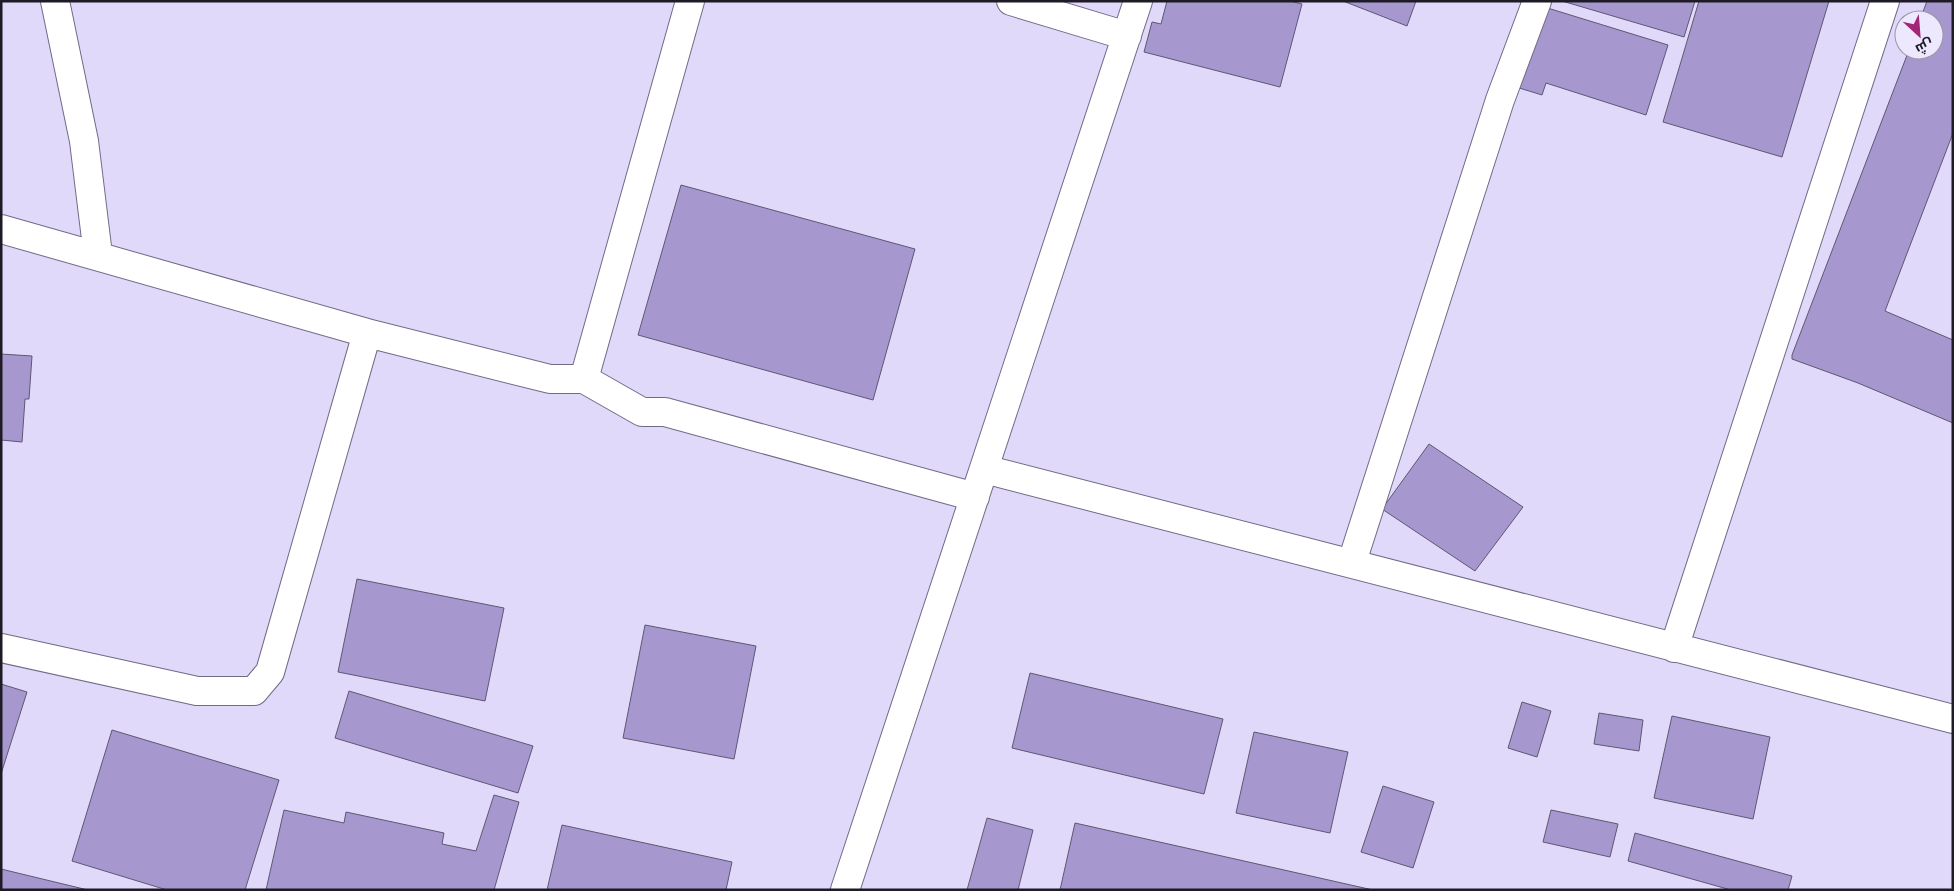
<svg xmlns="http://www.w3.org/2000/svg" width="1954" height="891" viewBox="0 0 1954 891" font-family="'Golos Text',Cairo,sans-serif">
<rect width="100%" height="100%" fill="#e1d9fa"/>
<!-- building -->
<path fill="#a698ce" stroke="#5e5773" d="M1167,1H1290L1302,4L1280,87L1144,52L1152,22L1161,24Z
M1343,1H1416L1407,26Z
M1562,1H1695L1684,37Z
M1699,1H1829L1782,157L1663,122Z
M1927,1H1953V133L1885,311L1953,340V423L1858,383L1792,359V355L1909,50H1934V20H1920Z
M1541,6L1668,45L1646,115L1546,83L1542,95L1516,87Z
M681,185L915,249L873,400L638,335Z
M1,354L32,356L29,399H25L22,442L1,440Z
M1429,444L1523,507L1475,571L1382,509Z
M357,579L504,608L485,701L338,672Z
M645,625L756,646L734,759L623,738Z
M1030,673L1223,719L1204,794L1012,748Z
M1,684L27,692L1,774Z
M349,691L533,746L518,793L335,738Z
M1522,702L1551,711L1537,757L1508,748Z
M1599,713L1643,720L1639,751L1594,744Z
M1672,716L1770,737L1753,819L1654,798Z
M112,730L279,780L245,890H167L72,861Z
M1254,732L1348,752L1330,833L1236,813Z
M1383,786L1434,802L1413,868L1361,852Z
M494,795L519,802L494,890H266L284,810L344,823L346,812L444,833L442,844L476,851Z
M1551,810L1618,824L1610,857L1543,842Z
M987,818L1033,830L1018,890H967Z
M1075,823L1373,890H1060Z
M562,825L732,862L726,890H547Z
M1635,833L1792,876L1788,890H1731L1628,861Z
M1,869L88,890H1Z"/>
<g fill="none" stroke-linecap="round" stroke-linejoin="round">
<defs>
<path id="street" d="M55,1L84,141L98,255
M1011,1L1127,36
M1,229L367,333L550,379H584L642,412H665L975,497
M584,379L690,1
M984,469L1953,719
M1352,562L1500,100L1537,1
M1,648L197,691H254L270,672L367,333
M1674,648L1885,1
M845,890L1138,1"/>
</defs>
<!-- street casing -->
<use href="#street" stroke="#716a87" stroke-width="30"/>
<!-- street -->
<use href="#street" stroke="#fff" stroke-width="28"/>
</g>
<!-- border -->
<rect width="1954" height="891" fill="none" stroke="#1e1b27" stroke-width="5"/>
<!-- north arrow -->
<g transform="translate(1919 35) rotate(154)"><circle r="24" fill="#ede8fd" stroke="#9a96a7"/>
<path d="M0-4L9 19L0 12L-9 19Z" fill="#a22578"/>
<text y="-8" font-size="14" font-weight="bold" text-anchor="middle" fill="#1e1b27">ش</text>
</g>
</svg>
